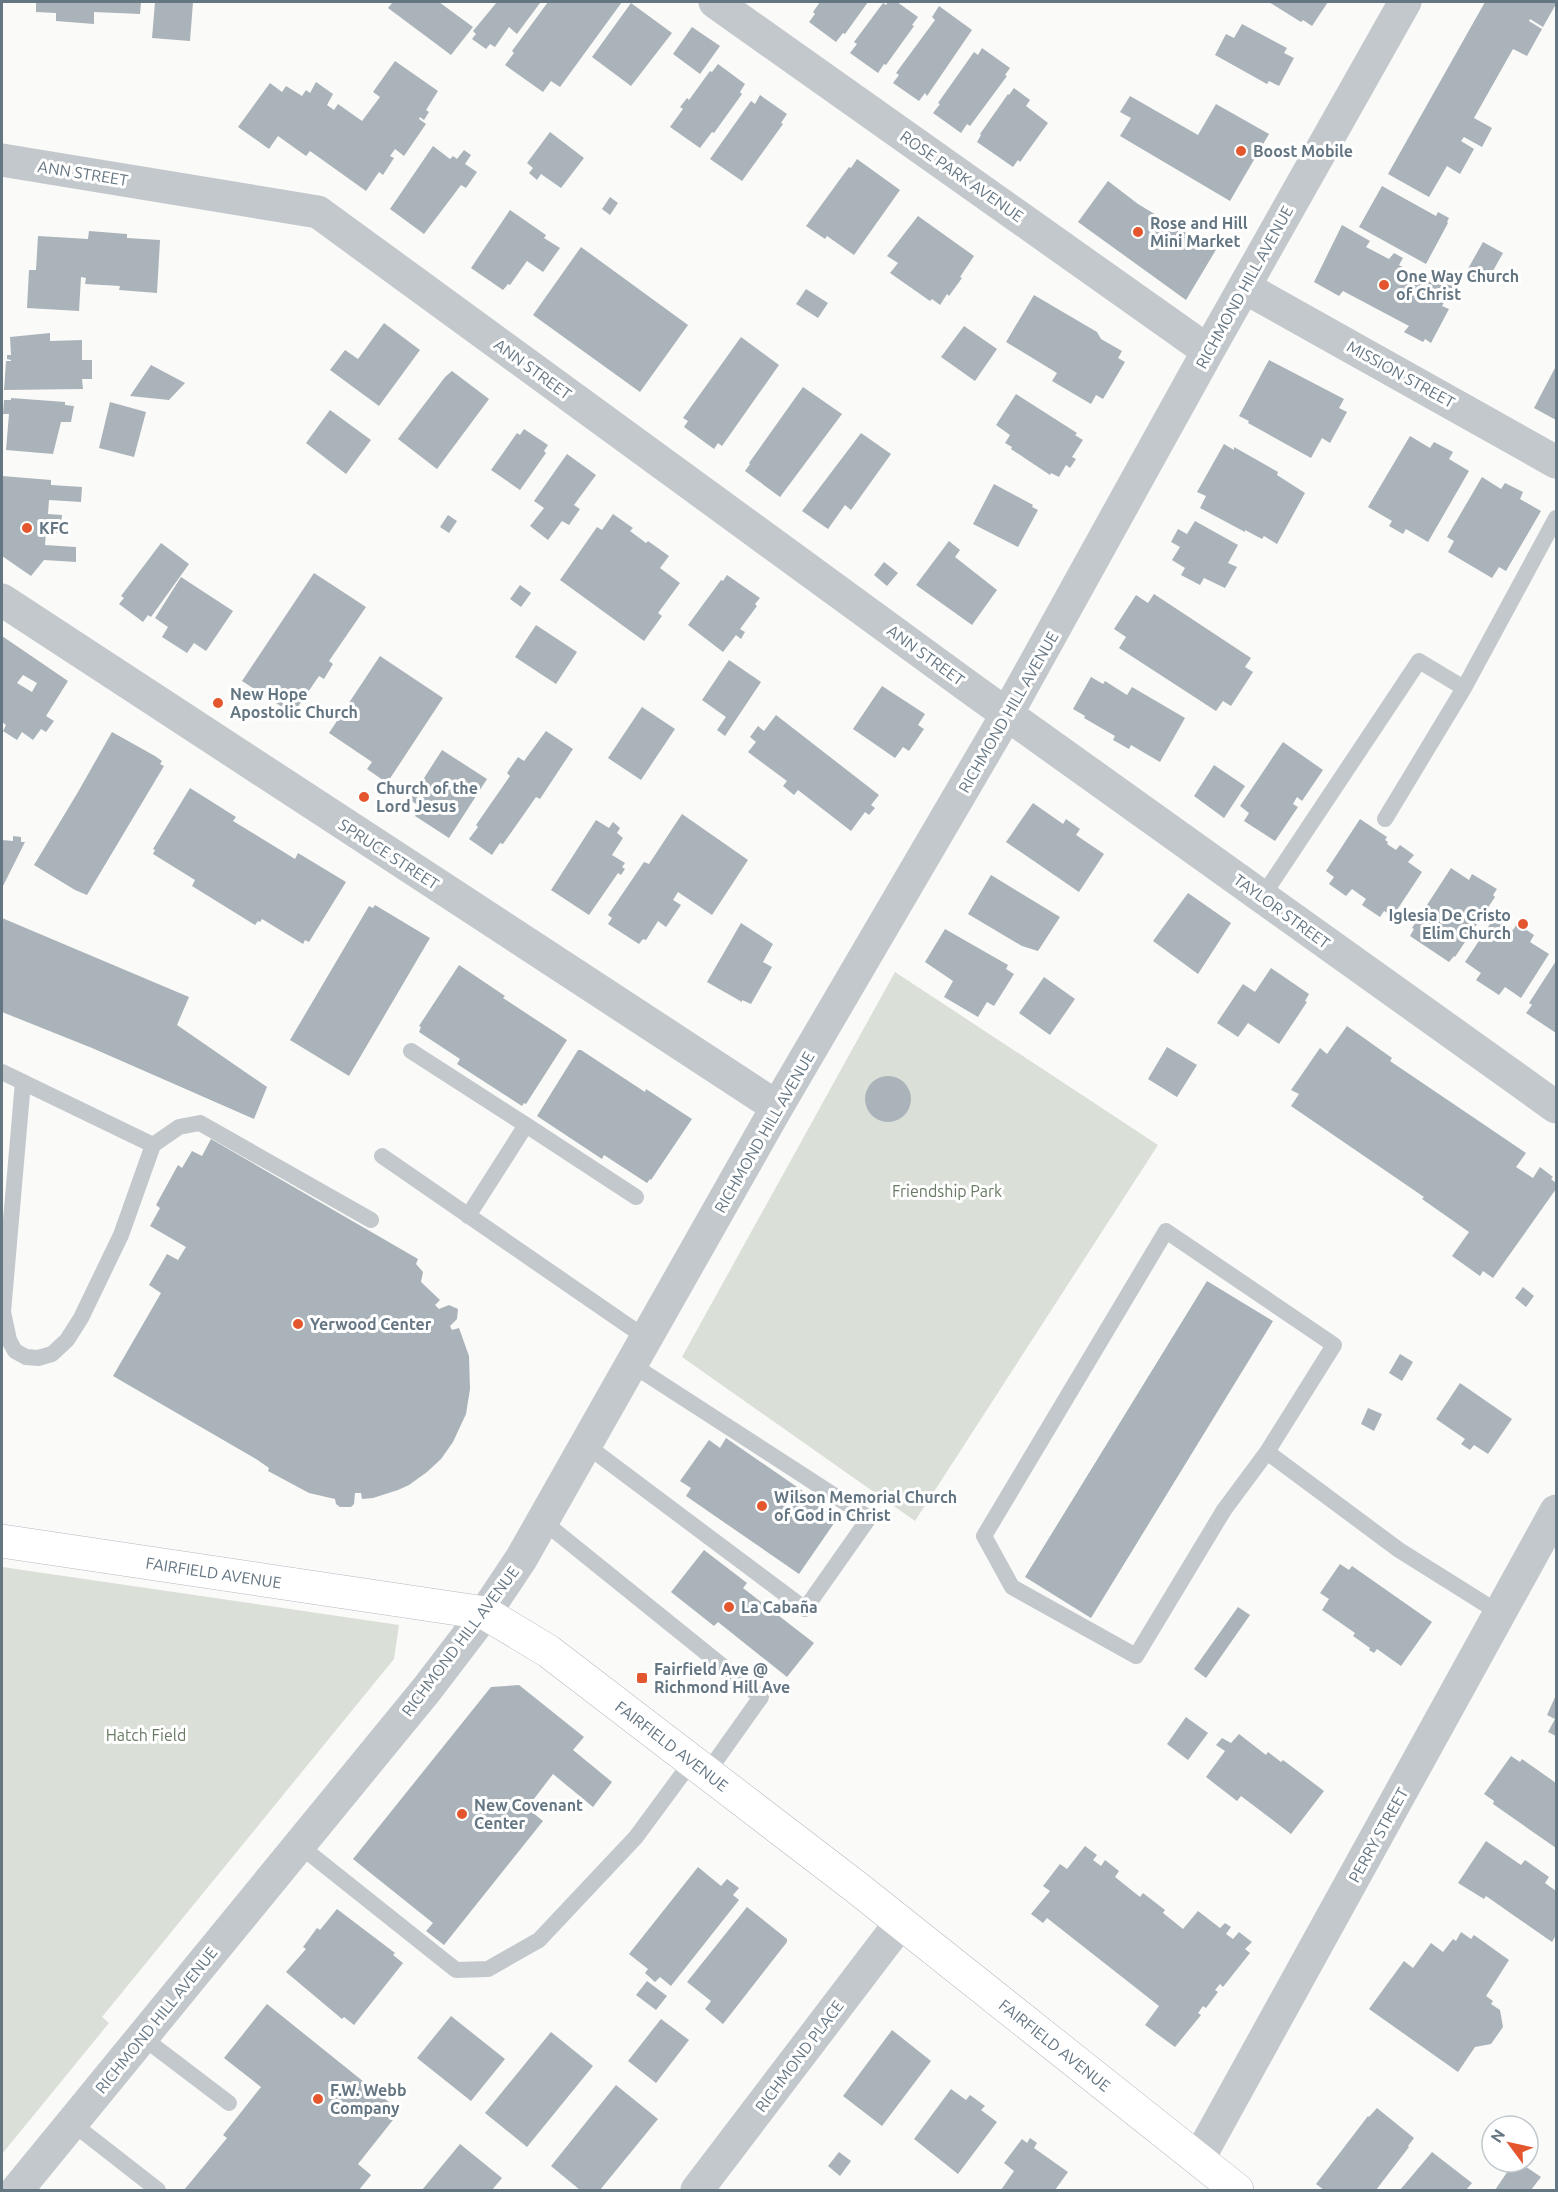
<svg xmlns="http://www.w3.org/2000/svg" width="1558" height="2192" viewBox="0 0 1558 2192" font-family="Ubuntu,sans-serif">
<rect width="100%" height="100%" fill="#fafaf8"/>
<!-- green -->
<path fill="#dadfd7" d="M895,972L1158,1145L915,1521L682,1357Z
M2,1567L399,1625L394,1659L102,2017L109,2023L2,2154Z"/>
<!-- building -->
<path fill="#aab3b9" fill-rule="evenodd" d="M36,2H141L140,14L94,12V24L56,21V13L36,12Z
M155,2H193L190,41L152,38Z
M393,2H439L473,27L451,55L388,8Z
M497,2H538L540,3L517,34L509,27L495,47L490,44L486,49L472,39L476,34L473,31Z
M548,2H622L560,87L551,81L543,92L505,65L514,53L512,51Z
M820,2H868L845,34L843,33L836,42L809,22L815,14L813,12Z
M888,2H897L918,17L912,25L914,26L886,65L884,64L878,73L850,53L857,44L854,42L883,3L886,5Z
M1269,2H1328L1312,26L1303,20L1301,22Z
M1485,2H1556V4L1543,27L1530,19L1529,21L1542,29L1527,56L1513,49L1474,118L1492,128L1482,147L1464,137L1461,141L1474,149L1460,174L1447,166L1429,197L1388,174Z
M631,3L672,33L631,86L592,57Z
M939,6L972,30L927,96L925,93L919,101L893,83L899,75L896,73L935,20L932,17Z
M1242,24L1287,48L1284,53L1294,58L1279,86L1269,81L1267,84L1215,55L1226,34L1234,38Z
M692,27L720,46L700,74L673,54Z
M982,48L1010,68L1005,75L1007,76L970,126L967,124L961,133L933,113L940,104L938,103L974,52L978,55Z
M395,61L438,91L426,110L429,112L424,120L420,117L419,119L426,124L404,156L395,149L390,156L394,158L383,175L379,172L366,191L310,151L306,156L278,136L269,149L238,127L270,83L282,92L286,86L302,96L306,90L310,93L316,82L333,94L327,105L334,110L338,104L362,121L380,97L373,92Z
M718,64L745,84L740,92L742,94L714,133L712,132L700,148L670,127L683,109L680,107L687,98L689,100L710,71L712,72Z
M1014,88L1030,100L1026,106L1048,123L1020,162L1018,160L1013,167L977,142L981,135L980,134L1008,94L1009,95Z
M760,95L787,114L781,123L783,124L742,181L710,159L751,101L755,104Z
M1130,96L1198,135L1216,104L1269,134L1230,201L1120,136L1131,118L1120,112Z
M550,132L584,158L561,188L541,174L537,180L529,173L533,168L527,163Z
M433,146L450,159L453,156L457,159L464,150L471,155L465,164L477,172L466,188L461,185L424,234L390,209Z
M857,159L900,190L854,255L827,236L825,239L806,226L849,167L851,168Z
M1108,181L1138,204L1206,245L1208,243L1217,248L1186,300L1078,222Z
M1382,186L1436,216L1438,212L1449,218L1447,222L1448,223L1426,264L1359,227Z
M610,197L618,203L610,215L602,209Z
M510,210L546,235L544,238L560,248L543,272L527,261L510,285L508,284L503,290L471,268Z
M918,216L974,256L960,277L962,278L949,296L947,294L940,305L932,299L930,301L890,273L898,263L887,256Z
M1342,225L1370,241L1366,247L1389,259L1394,253L1403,258L1399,265L1432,283L1435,277L1453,286L1442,306L1449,309L1431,343L1425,339L1423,342L1404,332L1409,326L1343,291L1339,296L1314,282Z
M89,231L127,234V238L160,240L157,293L119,290L120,286L85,284L86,278L81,277L79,311L27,308L29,270H36L38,236L88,239Z
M1483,242L1503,253L1485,285L1465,274Z
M581,247L688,325L640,392L533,315Z
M806,289L828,303L818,318L796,304Z
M1034,295L1097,332L1101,339L1122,351L1118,358L1125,362L1103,399L1096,395L1091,404L1052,381L1057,373L1006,342Z
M384,323L420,350L379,406L330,370L345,350L358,359Z
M964,326L997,349L975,381L941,357Z
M50,333V341L82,340V360H92V379H82L83,389L4,390L6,361H11V360L7,359V355H11L10,337Z
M741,337L779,365L722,446L718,443L714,449L684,427L688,421L683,418Z
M1269,360L1344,399L1339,408L1347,412L1330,443L1322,438L1311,458L1248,423L1249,421L1239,416Z
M151,365L185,383L169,400L130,396Z
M1556,366V420L1534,408Z
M452,371L489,399L437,469L398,439L445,377Z
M803,387L842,414L780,497L745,471L750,464L749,463Z
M1016,394L1077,433L1075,435L1083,440L1072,457L1076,459L1070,468L1066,465L1059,477L1051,473L1050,475L1011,449L1012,447L1005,443L1010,435L996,425Z
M11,398L65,402V405L74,406L71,422H61L53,454L6,450L9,414H3L4,400H11Z
M110,402L146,412L134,457L99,448Z
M330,410L371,440L346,474L306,443Z
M524,429L548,445L544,451L546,453L520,490L491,470L517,433L520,435Z
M861,433L891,454L851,510L845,505L828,529L802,511Z
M1410,436L1430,448L1434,442L1453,452L1449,459L1469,471L1428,542L1406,529L1403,534L1389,526L1392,521L1368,507Z
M1224,444L1234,450V447L1278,472L1277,475L1305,493L1277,544L1264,536L1262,539L1245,530V532L1200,508L1206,496L1197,492Z
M567,454L596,475L574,505L580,509L569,525L562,521L548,540L530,526L544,508L534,501Z
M2,476L51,480V485L82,487L81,502L49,500L48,514L62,515L60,533L46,532L45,545L76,547V562L44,560L31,576L2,556Z
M1482,477L1501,489L1505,483L1523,492L1520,499L1541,511L1506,571L1499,567L1492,578L1448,552L1454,541L1447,537Z
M994,484L1033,505L1032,507L1038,510L1018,547L973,524Z
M613,514L633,528L630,531L646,543L648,541L669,556L660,568L680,583L658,613L662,616L644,641L560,580L597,527L602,530Z
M448,515L457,521L449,533L440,527Z
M1195,521L1238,545L1228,563L1237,567L1225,588L1204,578L1200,585L1181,575L1185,568L1172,560L1180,547L1171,542L1178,529L1187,534Z
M949,541L960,550L955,557L997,590L972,625L916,585Z
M161,543L189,564L151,617L148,615L143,622L119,604L124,598L121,596Z
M884,562L898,573L887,586L874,575Z
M314,573L366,607L329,661L333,664L324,679L319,676L293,714L242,681Z
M727,575L760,598L755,604L757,606L740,629L745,632L741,639L736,635L723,652L688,625L721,580L723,581Z
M181,577L233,611L206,651L194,643L187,653L162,637L168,627L155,618Z
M520,585L531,593L521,607L510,599Z
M1154,594L1251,658L1245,667L1253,672L1231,706L1223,701L1216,711L1119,648L1126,637L1114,629L1136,595L1148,603Z
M536,625L577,652L556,684L515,657Z
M2,636L68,681L46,716L54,721L46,732L41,729L33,740L22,732L17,740L3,731L6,725L2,722ZM23,675L37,683L32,692L17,683Z
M380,656L443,698L387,783L367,769L372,762L329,733Z
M729,660L761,682L725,736L717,730L726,717L702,700Z
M1091,677L1103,684L1105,681L1127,695L1132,687L1185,718L1160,762L1131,745L1129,749L1113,740L1115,736L1084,718L1085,716L1073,709Z
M882,686L925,714L918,725L924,729L909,751L903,747L895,758L853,729Z
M642,707L675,729L641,780L608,758Z
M776,715L879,795L871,805L875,808L869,815L865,812L851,831L798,790L794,795L783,786L787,781L748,752L756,742L750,737L758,726L764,731Z
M546,731L573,749L540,799L536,797L503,844L500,843L492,855L469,839L478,827L476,825L510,776L507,773L518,757L524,761Z
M112,732L155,756L162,761L160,764L164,766L87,895L75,890L34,865L78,792Z
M1283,742L1323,770L1302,801L1297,797L1293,804L1298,807L1275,841L1244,821L1249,813L1240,806Z
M442,750L487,779L449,838L415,816L421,807L410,800Z
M1214,765L1245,786L1224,818L1194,796Z
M190,788L236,817L233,821L295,859L298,853L346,882L309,942L305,940L303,944L262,919L260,922L258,921L255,925L192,886L195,880L153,854L155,850L153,849Z
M1033,803L1063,824L1066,819L1080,829L1076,835L1104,854L1079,892L1006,842Z
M682,814L748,860L712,915L678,892L673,900L681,905L666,927L658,921L646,940L643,939L639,944L608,924L612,918L608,915L644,862L649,864Z
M1360,819L1387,837L1385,840L1388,842L1387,844L1396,850L1400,845L1414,855L1408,862L1422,872L1393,916L1384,911L1380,917L1362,905L1366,899L1352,889L1346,896L1329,884L1334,877L1326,871Z
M596,820L609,828L613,822L620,828L617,833L623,838L612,855L625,863L622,867L625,869L621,875L618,873L589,915L551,890Z
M13,836L21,837V842H25L2,888V840L13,841Z
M1451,868L1469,880L1472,874L1497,889L1493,895L1495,897L1455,957L1454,956L1449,962L1410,936L1414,929L1412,928Z
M991,875L1060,917L1038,951L1022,946L968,914Z
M1188,893L1231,923L1198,974L1153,941Z
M375,905L430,938L349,1076L290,1040L369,906L373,908Z
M2,918L189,997L177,1025L267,1087L254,1119L92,1048L2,1012Z
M1494,918L1513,930L1517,924L1534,935L1530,942L1549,954L1521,998L1505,987L1499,995L1476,980L1481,973L1465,962Z
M741,923L773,944L763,962L772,967L751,1004L742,1000V1002L707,982Z
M945,929L1008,965L1006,969L1014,974L994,1006L987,1002L978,1017L944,997L953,981L925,962Z
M1556,961V1033L1526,1013L1532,1005L1529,1003Z
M459,965L505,996L503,998L567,1040L526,1104L524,1103L522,1106L457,1064L460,1059L419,1032L421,1027L419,1026Z
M1271,968L1309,994L1305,1001L1307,1002L1279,1044L1248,1023L1238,1037L1217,1023L1243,984L1255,992Z
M1044,977L1075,999L1050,1035L1019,1013Z
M1347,1026L1392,1058L1390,1061L1526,1153L1516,1167L1533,1178L1540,1167L1553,1177L1551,1179L1556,1183V1189L1493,1278L1483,1271L1480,1276L1452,1256L1469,1232L1422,1199L1424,1197L1291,1106L1299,1094L1291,1090L1320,1048L1327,1054Z
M1167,1047L1197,1065L1177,1097L1148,1079Z
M578,1050H581L645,1092L646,1089L692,1119L651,1180L650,1179L647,1183L604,1155L602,1159L537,1116Z
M865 1099a23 23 0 1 1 46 0a23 23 0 1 1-46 0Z
M211,1139L418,1259L416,1264L423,1272L421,1282L440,1300L435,1305L439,1309L449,1305L458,1309L457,1319L450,1326L452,1330L459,1328L469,1356L470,1389L466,1414L453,1442L441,1459L427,1472L409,1485L398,1490L373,1498L362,1499L361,1493H355L354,1504L351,1507H340L336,1504L335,1499L309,1493L268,1471L269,1468L256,1459L113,1376L161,1293L149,1285L167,1254L178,1260L186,1247L150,1226L160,1208L156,1205L178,1165L182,1168L192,1151L202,1156Z
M1207,1281L1273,1321L1091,1618L1025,1577Z
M1523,1287L1534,1296L1526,1307L1515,1298Z
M1400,1354L1413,1362L1402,1381L1389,1373Z
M1460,1383L1512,1419L1488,1454L1474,1445L1470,1450L1461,1444L1465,1439L1436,1419Z
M1368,1408L1382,1414L1374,1431L1361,1424Z
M726,1438L839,1516L799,1574L686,1496L691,1488L680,1481L709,1440L720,1448Z
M704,1550L747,1583L743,1588L814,1643L787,1677L718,1622L714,1626L671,1592Z
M1340,1564L1349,1570L1352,1566L1432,1622L1401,1666L1377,1649L1374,1653L1369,1650L1370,1648L1353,1636L1355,1633L1322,1610L1329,1599L1320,1593Z
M1238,1607L1250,1615L1206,1678L1194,1669Z
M519,1685L584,1737L573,1750L612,1782L593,1807L553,1774L527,1808L543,1821L444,1945L426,1931L433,1923L353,1859L491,1687Z
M1556,1695V1736L1548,1732L1555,1719L1547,1715Z
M1186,1717L1208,1733L1188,1760L1167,1744Z
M1239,1734L1266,1755L1268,1752L1281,1762L1283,1760L1324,1791L1291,1834L1241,1796L1237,1801L1206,1777L1225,1751L1216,1745L1222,1738L1231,1743Z
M1511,1756L1520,1762L1522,1759L1556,1783V1848L1493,1804L1494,1801L1484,1794Z
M1486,1841L1521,1865L1525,1860L1549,1877L1545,1883L1556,1891V1935L1552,1942L1486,1896L1484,1899L1458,1883Z
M1085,1846L1097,1855L1093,1860L1101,1866L1105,1860L1119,1871L1115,1877L1140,1897L1143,1893L1165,1910L1163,1913L1183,1929L1198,1911L1220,1928L1225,1923L1231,1927L1226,1934L1233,1939L1239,1932L1252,1942L1245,1949L1250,1953L1223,1987L1220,1984L1215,1990L1218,1992L1206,2008L1203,2006L1198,2013L1201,2015L1175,2047L1145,2025L1159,2006L1047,1918L1043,1923L1031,1914L1050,1891L1043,1886L1060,1864L1067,1869Z
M698,1867L721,1886L727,1879L739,1888L733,1895L739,1900L671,1986L660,1977L655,1982L645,1973L648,1969L629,1954Z
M747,1907L787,1939V1942L723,2024L705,2009L711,2001L687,1982Z
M337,1909L395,1953L393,1955L403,1963L354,2025L344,2017L342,2019L286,1972L306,1949L303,1947L317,1928L320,1930Z
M1461,1932L1471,1939L1474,1935L1509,1960L1486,1996L1493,2001L1491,2004L1500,2010L1503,2027L1491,2044L1475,2047L1458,2072L1369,2009L1404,1961L1413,1968L1431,1943L1443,1952L1453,1939L1456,1941Z
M647,1981L667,1996L656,2010L636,1995Z
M267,2004L400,2111L358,2164L371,2175L359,2190H184L227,2138L223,2135L261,2087L224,2058Z
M451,2016L505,2059L471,2101L417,2058Z
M661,2019L689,2040L656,2083L628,2061Z
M892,2030L931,2061L882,2126L843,2096Z
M551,2032L593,2066L527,2147L485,2113Z
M616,2085L658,2119L600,2190H580L551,2166Z
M951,2089L966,2100L970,2095L985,2106L981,2110L997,2122L958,2174L914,2139Z
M1377,2108L1414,2138L1408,2146L1409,2147L1376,2190H1324L1316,2184L1368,2116L1369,2117Z
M1030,2138L1037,2143L1034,2148L1068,2172L1055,2190H1001L1014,2171L1004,2163L1022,2139L1027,2143Z
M460,2144L502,2178L492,2190H422Z
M839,2152L851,2161L840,2176L828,2166Z
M1432,2152L1472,2183L1466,2190H1400Z
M1514,2162H1519L1541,2177L1531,2190H1495Z"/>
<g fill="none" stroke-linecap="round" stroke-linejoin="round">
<defs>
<g id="secondary">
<path id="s1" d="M2,1541L485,1613L548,1651L856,1887L1237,2190"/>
</g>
</defs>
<!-- secondary casing -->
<use href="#secondary" stroke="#b3babf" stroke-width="34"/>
<!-- service -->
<path stroke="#c3c8cc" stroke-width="16" d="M1385,819L1464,688L1556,518
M1262,897L1419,661L1464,688
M411,1051L526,1125L468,1216
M2,1072L153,1145L179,1127L200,1123L371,1220
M23,1082L3,1312L9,1340L15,1351L26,1357L38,1358L52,1354L67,1340L81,1318L121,1235L153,1145
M526,1125L636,1197
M382,1156L646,1338
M1166,1231L1334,1345L1267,1452L1224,1510L1136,1656L1012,1587L984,1536Z
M586,1445L805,1609L869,1518L631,1364
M1267,1452L1399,1550L1501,1614
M544,1522L761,1697L707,1773
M299,1845L456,1970L488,1969L539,1940L636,1837L692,1761
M142,2037L229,2103
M72,2123L158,2190"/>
<!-- minor -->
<path stroke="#c3c8cc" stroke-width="33" d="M715,2L1208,351
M2,160L318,212L973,690L1556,1107
M1244,287L1556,462
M2,600L777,1107
M1199,2158L1556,1511
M17,2190L427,1689L485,1613L521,1559L777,1107L1007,714L1208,351L1405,2
M697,2190L901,1922"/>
<!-- secondary -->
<use href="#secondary" stroke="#fff" stroke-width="33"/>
</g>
<!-- markers -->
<g fill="#e4572e" stroke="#fff" stroke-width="2">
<circle cx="1241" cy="151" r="6"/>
<circle cx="1138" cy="232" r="6"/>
<circle cx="1384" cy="285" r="6"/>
<circle cx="27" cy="528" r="6"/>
<circle cx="218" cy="703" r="6"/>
<circle cx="364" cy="797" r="6"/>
<circle cx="1523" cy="924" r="6"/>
<circle cx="298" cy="1324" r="6"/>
<circle cx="762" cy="1506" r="6"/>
<circle cx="729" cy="1607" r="6"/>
<rect x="636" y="1672" width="12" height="12" rx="3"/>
<circle cx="462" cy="1814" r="6"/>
<circle cx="318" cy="2099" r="6"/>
</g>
<g text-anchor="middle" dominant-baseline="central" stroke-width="6" stroke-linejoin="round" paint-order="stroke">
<!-- poi labels -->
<g font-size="16" font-weight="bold" fill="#657683" stroke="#fff" text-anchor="start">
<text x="1253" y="151">Boost Mobile</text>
<text x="1150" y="223">Rose and Hill<tspan x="1150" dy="18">Mini Market</tspan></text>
<text x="1396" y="276">One Way Church<tspan x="1396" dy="18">of Christ</tspan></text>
<text x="39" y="528">KFC</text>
<text x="230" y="694">New Hope<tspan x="230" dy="18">Apostolic Church</tspan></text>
<text x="376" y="788">Church of the<tspan x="376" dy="18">Lord Jesus</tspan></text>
<text x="1511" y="915" text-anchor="end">Iglesia De Cristo<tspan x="1511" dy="18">Elim Church</tspan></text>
<text x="310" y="1324">Yerwood Center</text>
<text x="774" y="1497">Wilson Memorial Church<tspan x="774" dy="18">of God in Christ</tspan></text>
<text x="741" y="1607">La Cabaña</text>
<text x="654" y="1669">Fairfield Ave @<tspan x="654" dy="18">Richmond Hill Ave</tspan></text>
<text x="474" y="1805">New Covenant<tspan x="474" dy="18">Center</tspan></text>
<text x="330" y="2090">F.W. Webb<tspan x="330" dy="18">Company</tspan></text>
</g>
<!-- street labels -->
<g font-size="16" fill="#657683" stroke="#fff">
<text transform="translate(83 173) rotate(9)">ANN STREET</text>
<text transform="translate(962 176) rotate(35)">ROSE PARK AVENUE</text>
<text transform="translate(1244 287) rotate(-61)">RICHMOND HILL AVENUE</text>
<text transform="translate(533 369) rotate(36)">ANN STREET</text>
<text transform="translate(1401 374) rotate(29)">MISSION STREET</text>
<text transform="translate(926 655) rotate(36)">ANN STREET</text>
<text transform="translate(1008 712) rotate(-60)">RICHMOND HILL AVENUE</text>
<text transform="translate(389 854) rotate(33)">SPRUCE STREET</text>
<text transform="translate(1282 911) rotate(36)">TAYLOR STREET</text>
<text transform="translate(764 1132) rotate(-60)">RICHMOND HILL AVENUE</text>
<text stroke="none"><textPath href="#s1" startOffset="214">FAIRFIELD AVENUE</textPath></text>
<text transform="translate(460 1641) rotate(-53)">RICHMOND HILL AVENUE</text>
<text stroke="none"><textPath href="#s1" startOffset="718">FAIRFIELD AVENUE</textPath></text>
<text transform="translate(1378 1835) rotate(-61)">PERRY STREET</text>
<text transform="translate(156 2020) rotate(-51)">RICHMOND HILL AVENUE</text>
<text stroke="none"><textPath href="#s1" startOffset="1204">FAIRFIELD AVENUE</textPath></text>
<text transform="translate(799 2056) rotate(-53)">RICHMOND PLACE</text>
</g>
<!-- park labels -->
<g font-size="16" fill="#687a64" stroke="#fff">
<text x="947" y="1191">Friendship Park</text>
<text x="146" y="1735">Hatch Field</text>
</g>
</g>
<!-- border -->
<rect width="1558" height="2192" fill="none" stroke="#657683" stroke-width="6"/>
<!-- north arrow -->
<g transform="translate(1510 2144) rotate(303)"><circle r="28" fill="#ffffff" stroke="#c1c8cd" stroke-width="1.5"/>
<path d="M0-4.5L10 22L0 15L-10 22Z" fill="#e4572e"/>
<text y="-9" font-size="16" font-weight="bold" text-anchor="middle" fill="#657683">N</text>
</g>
</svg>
